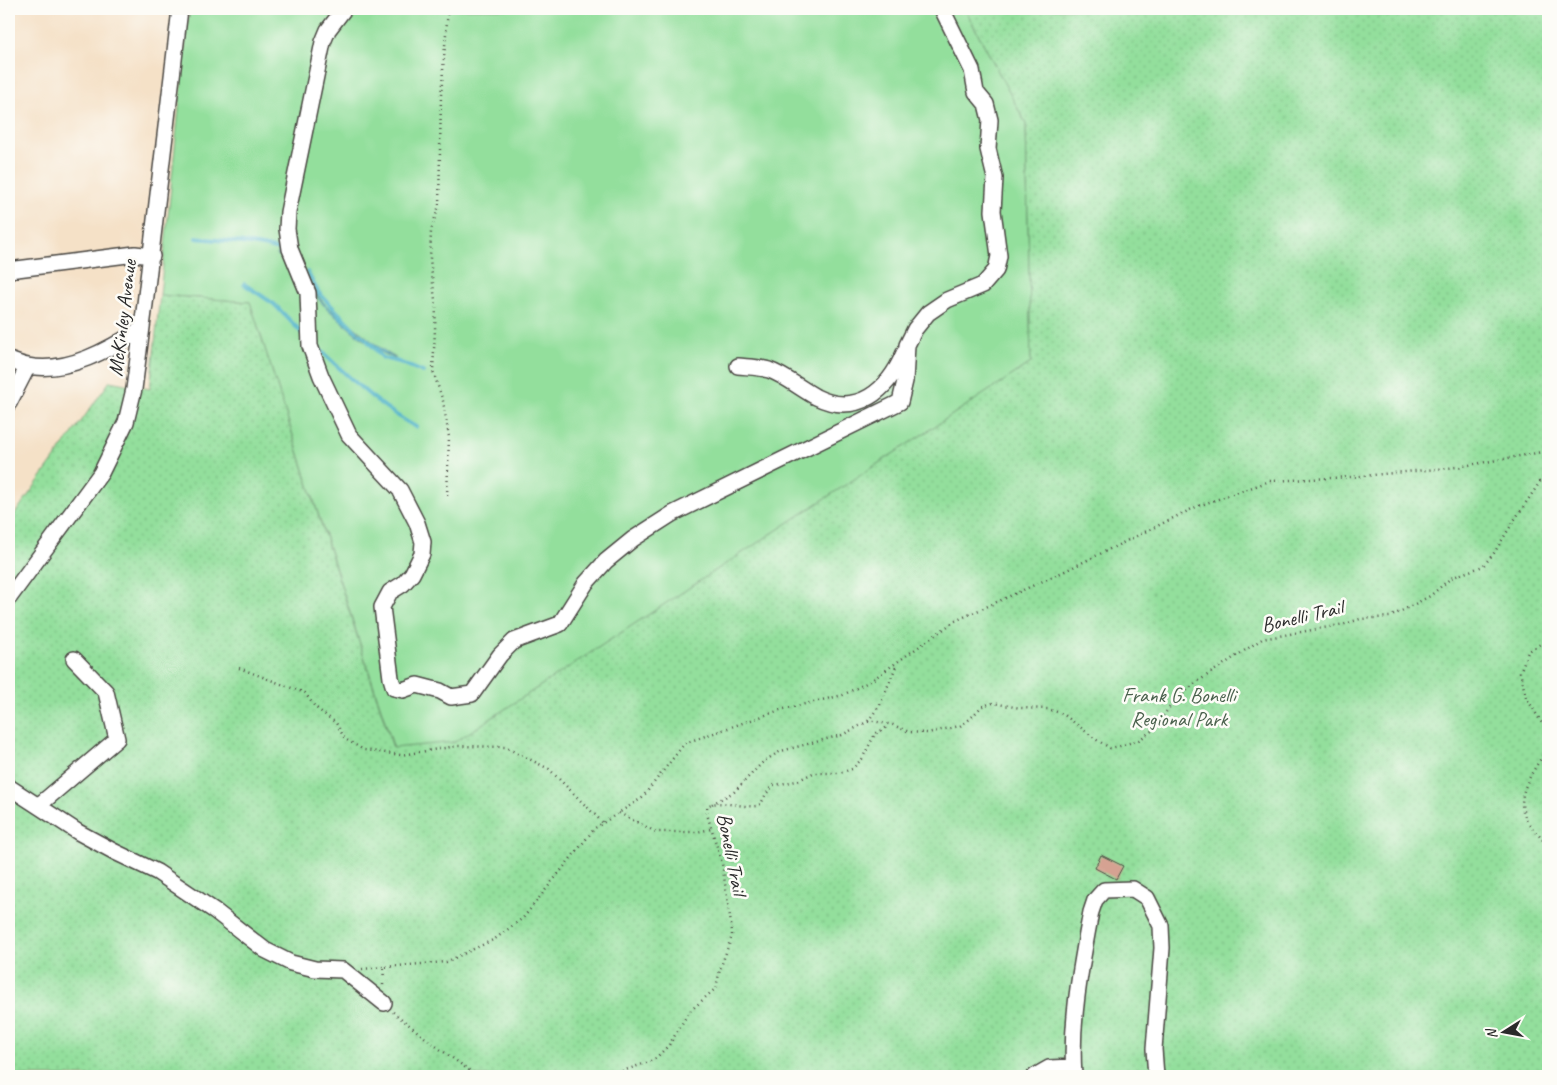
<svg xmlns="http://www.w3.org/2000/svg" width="1557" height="1085" viewBox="0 0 1557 1085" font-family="Caveat,sans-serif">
<defs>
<pattern id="park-dots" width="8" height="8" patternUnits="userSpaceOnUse" patternTransform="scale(1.25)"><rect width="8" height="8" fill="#93df9c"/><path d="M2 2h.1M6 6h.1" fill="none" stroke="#7fc087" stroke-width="1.8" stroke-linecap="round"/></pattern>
<pattern id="water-waves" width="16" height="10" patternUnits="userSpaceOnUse" patternTransform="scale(1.25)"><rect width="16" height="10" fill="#48b1c7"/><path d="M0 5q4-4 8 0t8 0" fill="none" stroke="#3c90a2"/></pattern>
</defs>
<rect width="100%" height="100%" fill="#fdfcf7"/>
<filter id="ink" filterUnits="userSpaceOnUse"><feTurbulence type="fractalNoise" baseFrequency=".02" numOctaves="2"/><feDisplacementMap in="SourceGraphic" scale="10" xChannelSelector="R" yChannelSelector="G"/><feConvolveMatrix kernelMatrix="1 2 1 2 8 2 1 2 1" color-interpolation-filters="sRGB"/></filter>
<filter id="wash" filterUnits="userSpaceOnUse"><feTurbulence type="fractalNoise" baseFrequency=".0096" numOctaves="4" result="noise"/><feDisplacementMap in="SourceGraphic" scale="20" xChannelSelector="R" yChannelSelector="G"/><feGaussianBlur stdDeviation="1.12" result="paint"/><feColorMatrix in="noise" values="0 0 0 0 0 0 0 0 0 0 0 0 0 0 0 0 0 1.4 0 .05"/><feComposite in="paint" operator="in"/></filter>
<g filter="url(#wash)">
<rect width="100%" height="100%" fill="#f5e1c7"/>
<!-- grass -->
<path fill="#93df9c" stroke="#5f8564" d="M189,9H965L1026,124L1031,363L455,742L394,749L250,302L160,295Z"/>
<!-- park -->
<path fill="url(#park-dots)" stroke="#5f8564" d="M965,9H1548V1076H9V522L110,381L150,389L160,295L250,302L393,748L455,742L1031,363L1026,124Z"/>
<!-- water -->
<path fill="url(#water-waves)" stroke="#3a6e79" d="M279,253C301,260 308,284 322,301C333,313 346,320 358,330C371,340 381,350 396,358C383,359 329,312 320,301C307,284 299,261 276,255Z"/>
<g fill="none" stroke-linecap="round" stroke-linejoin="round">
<!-- stream -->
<path stroke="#48b1c7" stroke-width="4" d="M196,238C215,240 274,244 287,254
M307,272L319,293L353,328
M244,284L274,304L305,336
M366,339L383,358L399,362L423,372
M317,347C349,377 378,406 416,427"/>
</g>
<g id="blocks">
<!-- building -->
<path fill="#d5a292" d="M1101,855L1123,866L1116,879L1095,868Z"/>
</g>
</g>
<g filter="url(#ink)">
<use href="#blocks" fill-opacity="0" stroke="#494642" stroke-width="1"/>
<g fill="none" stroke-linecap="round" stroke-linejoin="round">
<defs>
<path id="minor" d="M344,9L328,30L323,42L288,212L287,229L290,249L308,293L310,346L321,376L349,435L400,490L417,523L423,542L422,554L412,574L403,584L390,592L382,607L391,678L394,688L403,690L417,685L440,691L451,697L472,694L500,655L514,641L560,624L586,583L606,561L633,539L672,514L900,402L905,381L907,345L915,329L928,313L947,300L983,285L996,270L999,256L993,211L995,178L988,149L990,120L986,104L976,92L972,70L942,9
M9,270L135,254L152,256
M9,360C15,362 21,365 28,366C67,374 110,349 141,329
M738,366C748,367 759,367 769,370C784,375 801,389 816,397C857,417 888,391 904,353
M9,403L28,366
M9,598L101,473L126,422L134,389L145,304L180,9
M9,787L78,832L115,852L157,872L215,911L265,950L291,963L315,969L343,970L384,1003
M38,806L117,739L106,692L74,659
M1035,1076L1049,1068L1073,1067
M1074,1076C1070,1021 1081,967 1091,912L1095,900L1104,890L1133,889L1147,898L1161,926L1162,948L1154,1049L1156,1076"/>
</defs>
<!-- minor casing -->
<use href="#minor" stroke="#494642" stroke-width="18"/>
<!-- path -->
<path stroke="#494642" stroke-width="2.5" stroke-dasharray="1 4" stroke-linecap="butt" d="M447,496L449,437L443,401L433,371L436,308L430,259L431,230L439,206L441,95L448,9
M1548,639L1528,652L1520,672L1526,697L1548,733
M239,668L305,693L315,707L336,723L345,739L364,750L401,755L457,746L505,747L549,769L603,823
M868,721L880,705L897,664
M1548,747C1535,770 1510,797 1529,824C1542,841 1545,836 1548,860
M712,804L734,792L764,761L781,751L842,735L867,722L873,721L893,725L909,732L927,733L960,726L970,719L982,706L993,703L1020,708L1048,709L1063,714L1097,740L1110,748L1120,746L1139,740L1153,730L1171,705L1194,684L1262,639L1345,624L1360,619L1390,617L1430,596L1451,578L1483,566L1494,553L1515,519L1548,470
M619,813L656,832H696L712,829
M362,969L384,967
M383,985L384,967L446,962L495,939L523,918L595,828L642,798L685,743L780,710L843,695L872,680L955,621L1065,571L1198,506L1270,481L1351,477L1458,467L1548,451
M393,1012L433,1044L477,1076
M608,1076L649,1062L656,1058L669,1045L689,1012L716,988L720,969L732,936V931L722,863L707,814V806C718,799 742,808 756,806L761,804L766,794L774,785L797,781L813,773H840L852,769L862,759L875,734L889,726"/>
<!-- minor -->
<use href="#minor" stroke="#fff" stroke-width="15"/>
</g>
</g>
<g text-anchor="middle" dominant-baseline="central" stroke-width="5" stroke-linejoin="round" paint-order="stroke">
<!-- street labels -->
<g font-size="21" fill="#2b2b2b" stroke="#fdfcf7">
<text transform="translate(122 318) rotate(-83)">McKinley Avenue</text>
<text transform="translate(1302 616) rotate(-13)">Bonelli Trail</text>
<text transform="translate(732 854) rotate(79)">Bonelli Trail</text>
</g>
<!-- park labels -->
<g font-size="21" fill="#4a614d" stroke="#fdfcf7">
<text x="1179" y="695">Frank G. Bonelli<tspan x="1179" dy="24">Regional Park</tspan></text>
</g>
</g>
<!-- margin -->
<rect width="1557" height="1085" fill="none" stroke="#fdfcf7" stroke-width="30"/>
<!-- north arrow -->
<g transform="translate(1504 1032) rotate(259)" stroke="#fdfcf7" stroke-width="4" paint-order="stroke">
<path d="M0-4L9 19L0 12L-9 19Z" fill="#2b2b2b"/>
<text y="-8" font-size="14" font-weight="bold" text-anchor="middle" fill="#2b2b2b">N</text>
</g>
</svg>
